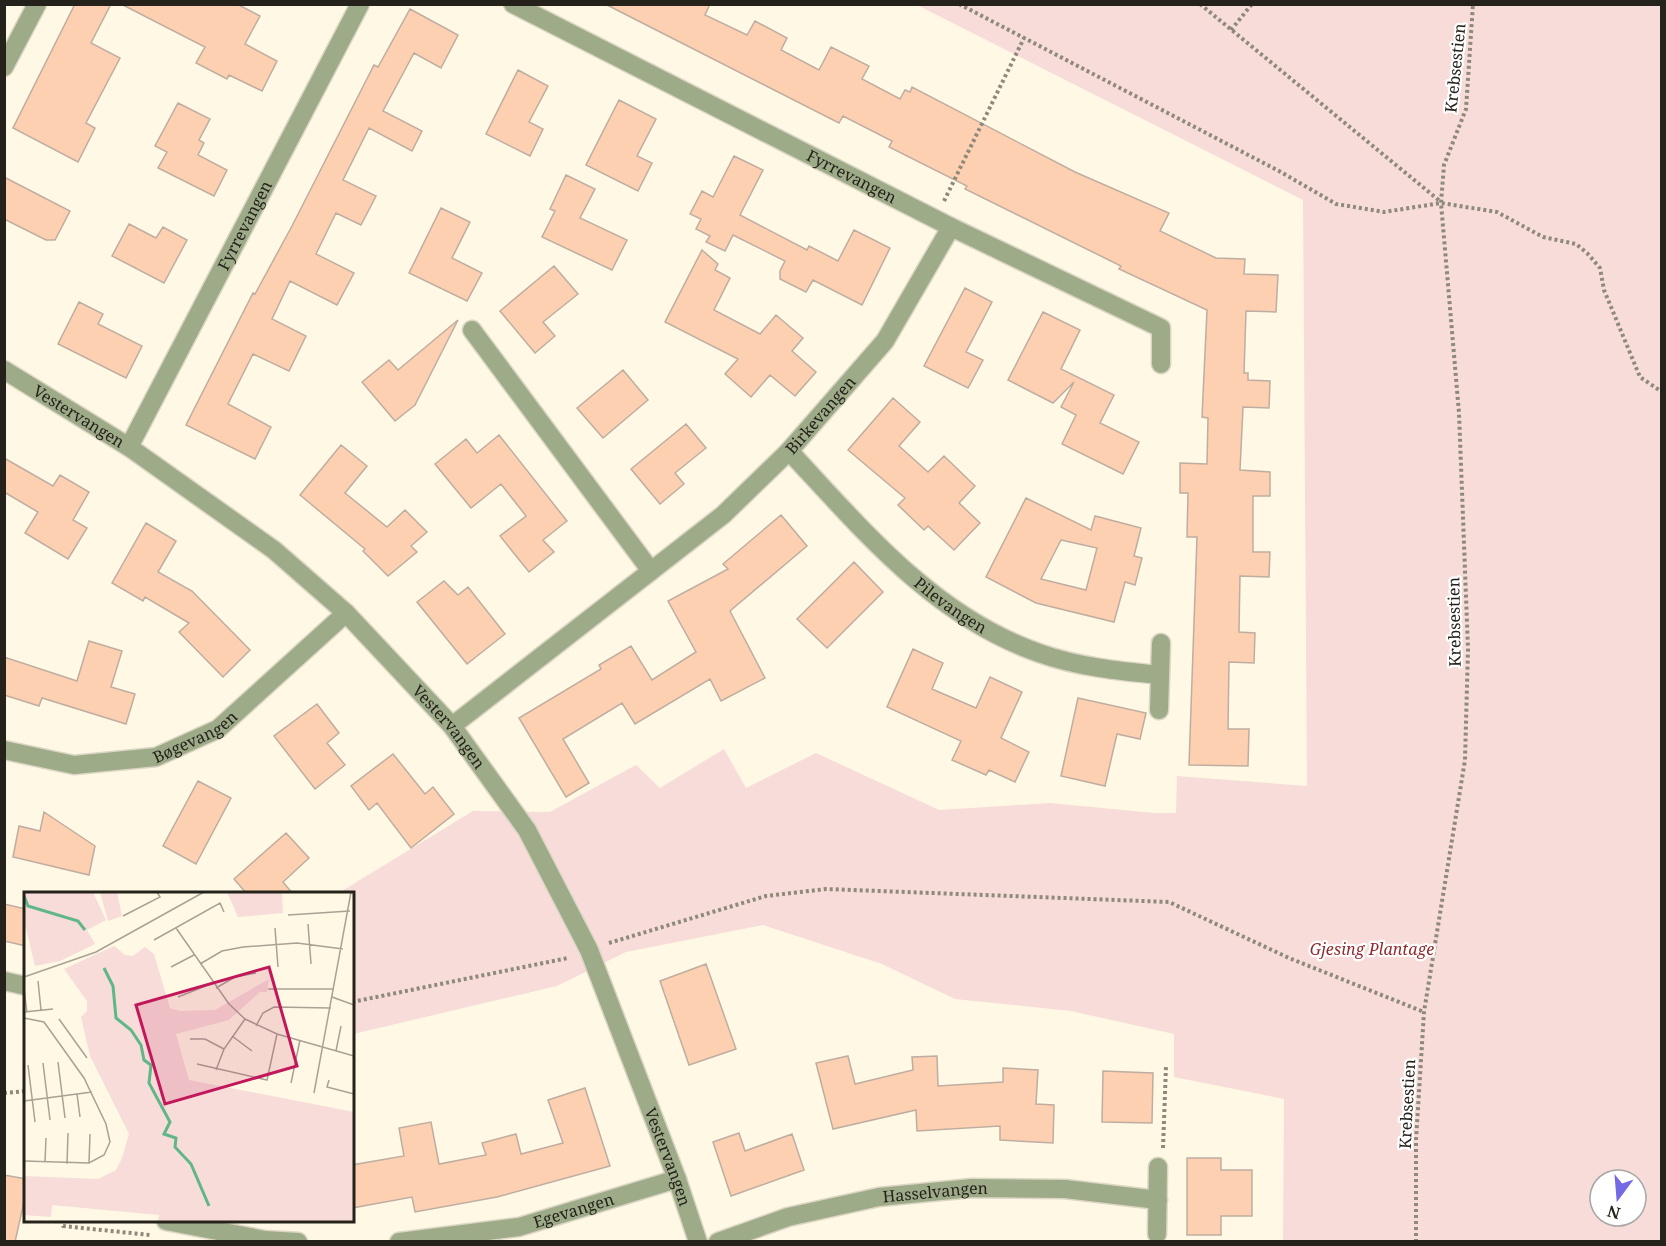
<svg xmlns="http://www.w3.org/2000/svg" width="1666" height="1246" viewBox="0 0 1666 1246" font-family="'Noto Serif',serif">
<rect width="100%" height="100%" fill="#fff8e4"/>
<!-- green -->
<path fill="#f7dcd9" fill-rule="evenodd" d="M917,5H1661V1241H1283L1284,1099L1174,1077V1034L1071,1011L955,999L882,964L763,925L626,952L557,986L353,1034L352,894H337L473,811L550,812L636,765L660,788L724,749L746,788L816,753L939,810L1050,803L1154,813H1176L1177,776L1307,786L1303,200ZM1600,1180H1636V1216H1600Z"/>
<!-- building -->
<path fill="#fcd0b0" stroke="#bfada1" stroke-width="1.5" fill-rule="evenodd" d="M75,4H111L91,43L120,58L86,123L95,128L78,162L13,128Z
M121,4H237L260,16L245,44L277,61L262,91L229,75L227,79L196,63L205,47Z
M605,4H710L705,15L747,35L755,21L787,38L781,50L819,70L831,47L869,66L862,79L900,99L905,90L910,92L912,87L1075,172L1169,213L1160,231L1216,258L1245,259L1244,274L1278,275L1276,312L1246,311L1244,373H1248V380L1270,381L1269,408L1243,407L1240,470L1270,472V496H1253V552H1270L1269,577L1240,576L1239,632L1255,633L1254,663L1229,662L1228,729H1249L1248,766L1189,765L1197,537H1187L1188,493H1180V463L1207,464L1208,418L1202,417L1207,310L1119,269L1121,266L965,189L967,186L889,147L892,141L843,116L839,123Z
M410,9L458,35L441,68L414,53L383,111L422,131L412,151L369,128L343,180L376,196L361,225L336,213L316,254L354,273L337,305L290,281L272,319L306,336L289,371L253,354L228,404L271,427L255,459L186,425L253,293L255,294L292,226L374,65L378,67Z
M518,70L548,86L529,122L543,129L530,156L486,134Z
M619,100L656,119L637,156L652,163L638,191L586,165Z
M178,103L210,119L199,140L204,143L198,155L227,170L214,196L158,168L167,152L155,146Z
M734,156L763,170L740,215L807,250L809,246L838,261L854,230L890,248L862,305L813,280L806,292L780,279V271L785,261L733,235L725,251L706,242L710,236L696,229L701,219L690,214L702,191L713,197Z
M566,175L595,189L580,218L627,240L612,270L542,237L555,211L550,209Z
M4,177L70,211L55,240H46L4,219Z
M441,208L470,222L452,258L482,273L467,301L409,273Z
M129,224L156,238L163,227L187,240L164,283L112,256Z
M702,250L718,264L715,270L730,278L714,310L760,334L776,315L803,338L792,351L816,372L795,396L770,375L751,397L725,374L738,359L665,322Z
M554,266L578,294L543,322L555,336L535,353L500,311Z
M965,288L992,302L966,352L983,360L968,388L924,366Z
M79,302L103,314L98,324L142,346L126,378L58,344Z
M1043,312L1080,330L1061,369L1114,395L1100,423L1139,442L1123,474L1062,444L1076,415L1061,407L1074,382L1053,403L1008,380Z
M458,320L415,405L395,421L362,382L389,360L398,370Z
M623,370L648,400L603,438L577,408Z
M893,398L920,422L899,446L928,472L944,456L975,486L959,503L980,523L954,550L928,526L924,530L898,505L905,498L848,450Z
M686,424L706,448L675,473L684,484L660,504L631,469Z
M499,435L567,521L543,540L554,552L529,572L500,536L526,516L501,484L471,508L435,464L466,439L477,453Z
M341,445L367,466L345,493L387,527L405,510L427,532L411,546L417,552L388,576L363,551L365,549L300,495Z
M4,458L53,486L60,475L89,492L73,520L87,528L68,559L25,533L38,512L4,492Z
M1026,498L1091,530L1095,516L1141,528L1134,556L1142,558L1135,585L1125,582L1114,622L1036,603L986,577ZM1061,540L1097,548L1086,590L1041,579Z
M781,515L807,546L730,611L765,678L721,701L710,679L635,724L622,703L563,739L589,783L566,797L519,718L601,669L599,665L631,646L652,680L696,652L668,601L728,569L723,564Z
M146,523L176,541L158,572L192,591L250,650L223,677L179,632L189,623L145,597L143,601L112,583Z
M854,562L883,592L827,648L797,619Z
M444,581L458,595L468,587L505,634L467,664L417,602Z
M89,641L122,651L111,687L135,694L126,724L42,698L39,706L4,695V657L77,681Z
M913,649L943,663L932,689L976,708L990,677L1022,692L1001,738L1029,752L1015,782L989,770L986,775L952,760L961,741L887,707Z
M1078,698L1146,713L1140,739L1117,734L1105,786L1061,776Z
M317,704L339,733L327,743L345,765L315,789L274,736Z
M393,754L425,794L433,787L454,814L411,848L377,803L369,810L351,786Z
M198,781L231,798L196,864L163,846Z
M44,812L95,846L89,875L13,857L19,826L40,831Z
M286,833L309,858L283,882L293,894H247L234,879Z
M4,904L26,909V946L4,941Z
M706,964L736,1049L689,1065L660,981Z
M848,1056L855,1084L913,1070L912,1057L937,1056L938,1086L1003,1082V1068L1038,1070L1036,1104L1054,1105L1053,1143L1000,1140V1126L917,1131L916,1110L833,1129L816,1063Z
M1103,1071L1153,1073L1152,1123L1102,1122Z
M585,1088L610,1166L497,1197L415,1212L412,1197L352,1208V1165L404,1156L399,1128L431,1122L439,1164L486,1155L482,1143L516,1134L521,1154L563,1143L548,1100Z
M739,1133L745,1151L792,1134L804,1170L731,1196L713,1142Z
M1187,1158H1221V1170H1252V1216H1221V1235H1187Z
M4,1175L26,1179V1193L15,1242H4Z"/>
<g fill="none" stroke-linecap="round" stroke-linejoin="round">
<defs>
<g id="street">
<path id="s1" d="M513,4L951,227L1161,328V364"/>
<path d="M4,67L37,4"/>
<path d="M472,330L651,571"/>
<path id="s2" d="M4,370L129,447L274,550L346,613L452,726L527,830L589,950L677,1179L698,1242"/>
<path id="s3" d="M129,447L360,4"/>
<path id="s4" d="M789,451C863,530 933,616 1039,653C1078,667 1119,671 1160,675"/>
<path d="M1159,710L1161,643"/>
<path id="s5" d="M452,726L723,515L789,451L885,341L951,227"/>
<path id="s6" d="M4,750L74,765L156,757L218,729L346,613"/>
<path d="M4,981L26,986"/>
<path d="M166,1221L265,1240L298,1242"/>
<path d="M1157,1234L1158,1167"/>
<path id="s7" d="M399,1242L519,1227L677,1179"/>
<path id="s8" d="M718,1242L788,1217L879,1197L972,1188L1065,1189L1158,1200"/>
</g>
</defs>
<!-- street casing -->
<use href="#street" stroke="#dcd6c4" stroke-width="21"/>
<!-- path -->
<path stroke="#8e897b" stroke-width="4" stroke-dasharray="3 3" stroke-linecap="butt" d="M959,4L1279,171L1336,204L1384,212L1441,203L1497,212L1543,237L1576,244L1587,253L1600,268L1604,290L1640,377L1662,392
M1200,4L1441,202
M1231,30L1252,4
M944,201L1024,38
M609,943L766,896L826,889L1169,902L1289,958L1424,1012
M352,1002L568,958
M4,1093L26,1091
M1163,1148L1166,1066
M62,1220L63,1226L150,1235
M1416,1242V1140L1424,1012L1465,760L1468,649L1459,413L1441,203L1444,165L1466,109L1473,4"/>
<!-- street -->
<use href="#street" stroke="#9eab89" stroke-width="18"/>
</g>
<g text-anchor="middle" dominant-baseline="central" stroke-width="4.5" stroke-linejoin="round" paint-order="stroke">
<!-- street labels -->
<g font-size="16" fill="#25221b" stroke="#fff">
<text transform="translate(1455 68) rotate(-84)">Krebsestien</text>
<text stroke="none"><textPath href="#s1" startOffset="380">Fyrrevangen</textPath></text>
<text stroke="none"><textPath href="#s3" startOffset="250">Fyrrevangen</textPath></text>
<text stroke="none"><textPath href="#s5" startOffset="483">Birkevangen</textPath></text>
<text stroke="none"><textPath href="#s2" startOffset="88">Vestervangen</textPath></text>
<text stroke="none"><textPath href="#s4" startOffset="224">Pilevangen</textPath></text>
<text transform="translate(1454 622) rotate(-91)">Krebsestien</text>
<text stroke="none"><textPath href="#s2" startOffset="574">Vestervangen</textPath></text>
<text stroke="none"><textPath href="#s6" startOffset="198">Bøgevangen</textPath></text>
<text transform="translate(1407 1104) rotate(-87)">Krebsestien</text>
<text stroke="none"><textPath href="#s2" startOffset="1060">Vestervangen</textPath></text>
<text stroke="none"><textPath href="#s8" startOffset="224">Hasselvangen</textPath></text>
<text stroke="none"><textPath href="#s7" startOffset="178">Egevangen</textPath></text>
</g>
<!-- park labels -->
<g font-size="16" font-style="italic" fill="#922a2c" stroke="#fff">
<text x="1372" y="949">Gjesing Plantage</text>
</g>
</g>
<!-- overview -->
<g transform="translate(24 892)">
<rect width="330" height="330" fill="#fff8e4"/>
<path d="M0,0H69L82,28L63,38L71,52L36,69L11,74L0,28ZM76,0H93L98,24L84,29ZM203,0H258L259,21L214,25ZM90,54L101,63L109,64L121,55L130,62L146,116L156,119L191,118L245,87L243,100H236L205,128L152,142L165,188L330,220V330H134L135,323L28,313L27,325L0,323V284L74,287L92,278L98,266L105,242L66,164L57,125L63,119V109L40,77Z" fill="#f7dcd9"/>
<path fill="none" stroke="#5fb788" stroke-width="3" d="M0,4L4,14L54,29L61,38M80,76L89,94L92,126L107,138L117,153L120,168L127,173L125,191L146,230L140,242L152,246L151,255L167,272L185,314"/>
<path fill="none" stroke="#a8a294" stroke-width="1.5" d="M264,23L326,19M99,24L136,5L133,0M284,32L287,72M152,36L205,112L221,127L253,142L330,164M251,36L254,75M130,48L196,11L200,20M176,72L198,59L219,55L273,51L319,57M147,75L170,63M0,85L72,60L180,0M14,89L17,118M192,96L211,85L232,81M0,97L3,121M244,97H310M154,105L189,91M308,105L330,113M0,120L29,117M0,126L20,130L60,186L82,232L86,250L80,263L65,271L0,269M35,127L63,166M232,134L239,121L250,115L307,116M208,144L228,159M166,147H181L200,157M312,159L317,134M34,170L41,226M19,171L26,228M173,172L243,188L253,142M4,173L11,230M192,178L200,157L221,127M305,188L303,195L330,202M267,191L276,148M290,201L327,0M53,202L56,225M0,209L68,200M21,270L22,246M65,271L66,242M43,272L44,241"/>
<path fill="#c2185b" fill-opacity="0.15" stroke="#c2185b" stroke-width="3" d="M245,75L273,174L141,212L112,113Z"/>
<rect width="330" height="330" fill="none" stroke="#25221b" stroke-width="3"/>
</g>
<!-- border -->
<rect width="1666" height="1246" fill="none" stroke="#25221b" stroke-width="12"/>
<!-- north arrow -->
<g transform="translate(1618 1198) rotate(196)"><circle r="28" fill="#ffffff" stroke="#a8a7a4" stroke-width="1.5"/>
<path d="M0-4.5L10 22L0 15L-10 22Z" fill="#746ae5"/>
<text y="-9" font-size="16" font-weight="bold" text-anchor="middle" fill="#25221b">N</text>
</g>
</svg>
